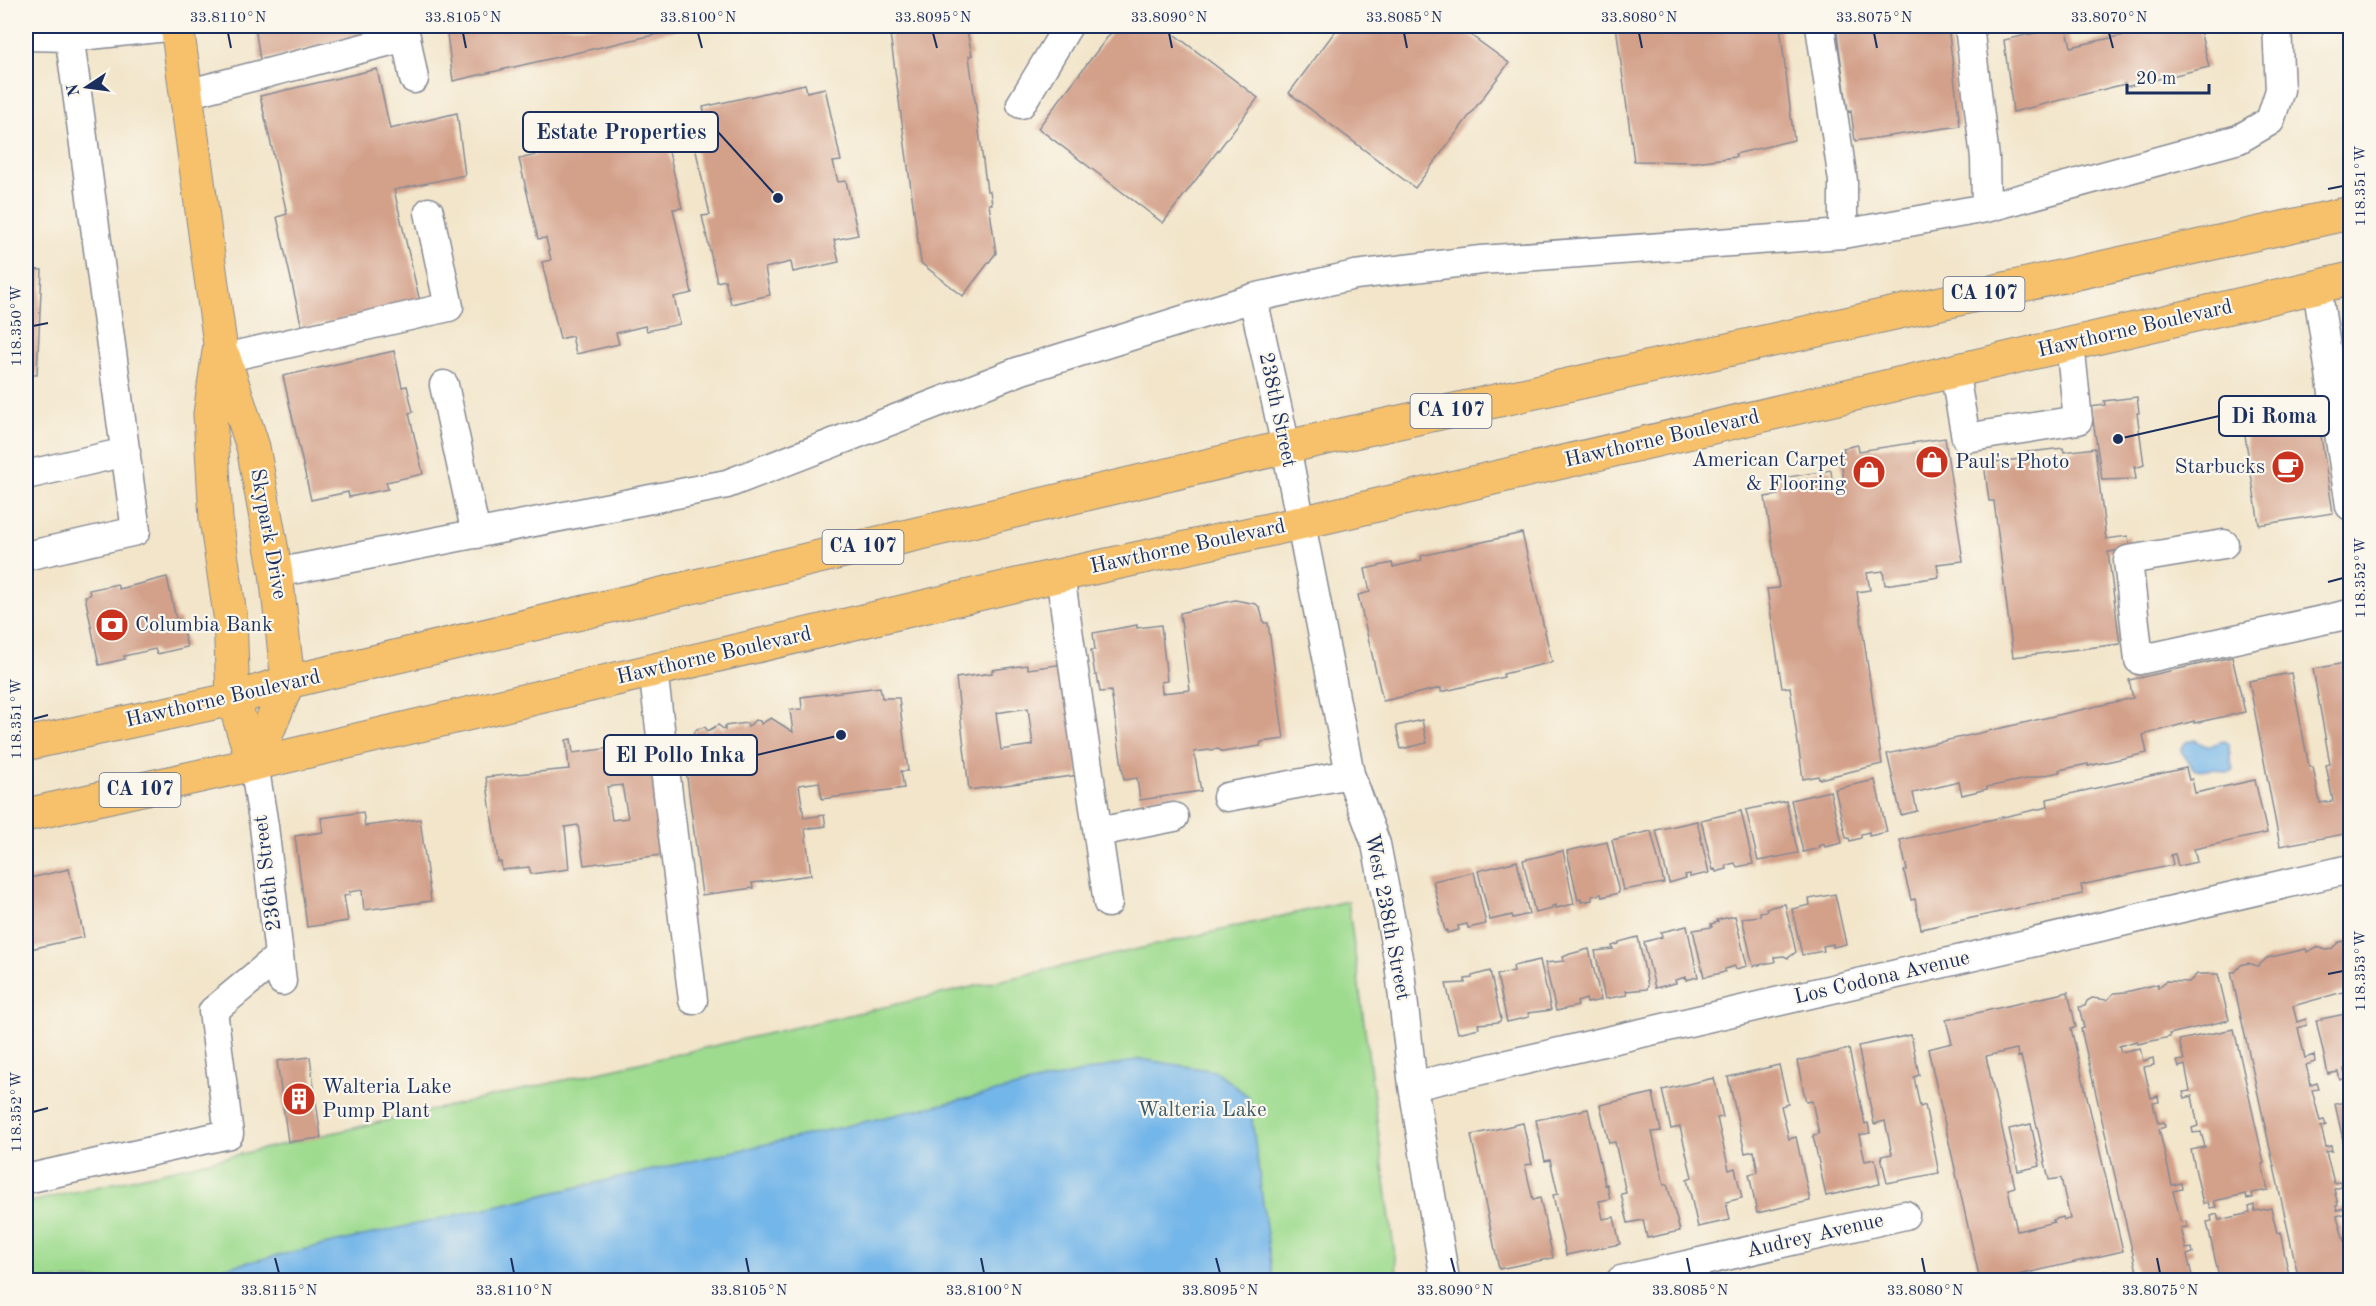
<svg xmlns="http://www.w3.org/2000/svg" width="2376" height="1306" viewBox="0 0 2376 1306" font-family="'Old Standard TT',serif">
<rect width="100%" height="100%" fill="#fbf7ec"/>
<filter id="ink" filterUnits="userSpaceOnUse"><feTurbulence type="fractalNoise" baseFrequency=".0167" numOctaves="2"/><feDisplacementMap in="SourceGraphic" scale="12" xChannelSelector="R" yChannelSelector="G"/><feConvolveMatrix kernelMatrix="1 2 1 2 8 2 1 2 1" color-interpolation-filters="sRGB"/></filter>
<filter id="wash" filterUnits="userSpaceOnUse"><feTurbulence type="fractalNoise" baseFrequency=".008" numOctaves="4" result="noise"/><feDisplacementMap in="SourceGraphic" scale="24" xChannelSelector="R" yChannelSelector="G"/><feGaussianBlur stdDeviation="1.35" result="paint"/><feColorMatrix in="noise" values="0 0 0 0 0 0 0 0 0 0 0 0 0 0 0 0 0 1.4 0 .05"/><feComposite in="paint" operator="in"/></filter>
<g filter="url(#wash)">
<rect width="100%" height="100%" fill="#f2e5ca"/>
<!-- green -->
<path fill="#9edb8f" stroke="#5c8576" stroke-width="1.5" d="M1348,901L1398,1280H26V1203Z"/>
<!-- water -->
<path fill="#73b6e9" stroke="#4772a4" stroke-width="1.5" d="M2195,740C2214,752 2209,743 2225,741L2229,745L2230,758L2233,769L2231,772L2226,773L2214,769L2200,771L2194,769L2181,751L2186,742Z
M1140,1059L1215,1071L1249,1097L1273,1280H170Z"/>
<g id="blocks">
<!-- building -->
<path fill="#d3a08a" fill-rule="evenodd" d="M255,26H389L390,30L260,60Z
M446,26H693L453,81Z
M889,26H966L972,55L969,56L987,191H990L992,204H989L996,253L963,296L921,263Z
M1116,26H1163L1258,98L1163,223L1038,128Z
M1339,26H1458L1509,63L1415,188L1289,93Z
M1616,26H1780L1794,140L1735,154L1736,157L1695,162L1634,161Z
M1836,26H1948L1960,126L1855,141L1851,111L1848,112Z
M2066,26L2071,47L2128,34L2126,26H2199L2209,67L2125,87V84L2013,112L2004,40Z
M377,69L390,129L457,113L465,175L394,190L420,302L302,328L277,217L287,214L260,96Z
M805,84L807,92L825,88L841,161L833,162L838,182L846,181L858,235L834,240L839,262L793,272L791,262L765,268L770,295L731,304L725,280L717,282L702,216L710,215L689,119L705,115L703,107Z
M644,122L646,129L663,126L682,208L673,209L692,293L674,297L680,324L647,331L645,326L616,333L619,344L576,354L572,336L560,339L542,262L551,260L546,238L538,239L519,159L536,155L534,148Z
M26,269L42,270L37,375H26Z
M394,351L402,387L407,386L413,412L409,413L423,474L386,482L388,489L349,497L348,492L311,500L283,376Z
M2137,397L2139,413H2137L2144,465L2136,468V466H2134L2136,479L2102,480L2091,407L2105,405L2104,401Z
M2317,410L2333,513L2259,525L2243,422Z
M1945,438L1963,561L1937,564L1939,577L1885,585L1883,571L1867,573L1870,590L1857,592L1882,764L1819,779L1818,776L1803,779L1790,687L1782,688L1767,589L1779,588L1765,497L1778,495L1776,479L1831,470L1833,490L1845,489L1840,453L1844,452L1843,448L1858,445L1859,451Z
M2063,448L2064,452L2095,448L2106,539L2128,536L2130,549L2108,552L2120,644L2013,657L1994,501H1989L1984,463L2021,459L2020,453Z
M1522,533L1552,662L1503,674L1504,677L1441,692V688L1383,701L1358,595L1370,592L1365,569L1392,563L1393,567L1422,560L1421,556Z
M167,577L176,619H180L187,647L157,654L155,649L124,656L125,659L99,665L85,596L90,595L89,590L117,584L119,589Z
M1235,600L1256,604L1260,608L1264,623H1268L1284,739L1261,742L1260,746L1223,752L1218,749L1194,752L1201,791L1140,800L1137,778L1124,780L1111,691L1100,692L1097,675H1095L1091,650H1095L1093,633L1137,625V628L1161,625L1167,681L1161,682L1162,693L1190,690L1180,613Z
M2232,657L2245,712L2194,723V721L2143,735L2147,753L2088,766V764L2059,770L2060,772L1987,787V789L1962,795L1959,782L1913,793L1917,811L1901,815L1887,754L2133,698L2129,680Z
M2350,662V833L2280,846L2249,681L2291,673L2309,767H2313L2320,803L2333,801L2326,765L2330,764L2313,669Z
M1064,664L1079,775L969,790L956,678L992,673V670L1027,665L1028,669ZM1028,708L1033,745L1001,750L996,713Z
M880,687L882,698H899L908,771H901L904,788L822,799L819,782L799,785L804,818L824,815L826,826L805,829L811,875L752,883L753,888L702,895L683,746L697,729L705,727L708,731L718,725L725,730V726L747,723L748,727L755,720L760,721L761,724L771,718L793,732L790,710L802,709L801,697Z
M1422,720L1427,743L1401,749L1396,726Z
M571,739L573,753L649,743L669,854L584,865L578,825L565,827L569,869L531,874L529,867L502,870L501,862H498L486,777L569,769L566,740ZM622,785L628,818L612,820L607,787Z
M2186,768L2189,780L2192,779L2195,793L2255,780L2267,833L2194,849L2197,862L2178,866L2175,854L2171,855L2173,865L2081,885L2083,894L1921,929L1915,899L1911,900L1904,871L1907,870L1900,840L2048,807L2047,799Z
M1875,780L1887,832L1869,836V832L1861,834V838L1850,841L1849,838H1846L1835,789Z
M1830,791L1842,843L1825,847L1824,844L1819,846L1820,848L1803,852L1791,800Z
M1786,801L1798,853L1758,861L1746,810Z
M1741,811L1753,864L1737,867L1735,863L1726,865L1727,869L1716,872L1715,869L1713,870L1701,820Z
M363,812L365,826L420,819L431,901L364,910L362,890L349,892L350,895L344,896L348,921L307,927L295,836L323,832L321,818Z
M1697,821L1709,873L1690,877V874L1685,875L1686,878L1669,883L1656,830Z
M1651,831L1664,883L1623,890L1612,840Z
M1607,842L1619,893L1602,897L1601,894L1592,896V900L1581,902V899L1578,900L1567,851Z
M1563,851L1574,904L1556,908V905L1552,906V909L1535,913L1523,860Z
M1517,861L1529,914L1513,918L1512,915L1490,920L1478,871Z
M69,869L84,937L26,950V879Z
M1474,872L1486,924L1468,928L1467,924L1458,926L1459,930L1447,933V930L1445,931L1433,881Z
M1835,894L1846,944L1833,947V944L1823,946L1824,951L1802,955L1792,909L1810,905L1809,899Z
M1785,904L1796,952L1788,958L1784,956L1774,957L1775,962L1753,966L1742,918L1760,916V912L1767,911L1766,908Z
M1735,916L1747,966L1736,969L1735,966L1725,969V972L1704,977L1693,930L1712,927L1711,924L1718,922L1717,920Z
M1687,926L1698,977L1686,980V977L1675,980L1676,983L1655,988L1644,942L1662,937L1661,932Z
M1638,937L1648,986L1647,989L1626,991L1627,995L1605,999L1595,951L1613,949L1612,946L1619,944V942Z
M2344,941L2350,943V990L2293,1006L2297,1022L2306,1019L2307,1025L2298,1028L2305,1058L2314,1055L2315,1062L2306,1065L2311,1085L2317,1083L2319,1089L2312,1090L2320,1121L2324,1120L2326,1125L2321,1127L2326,1147L2331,1146L2332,1151L2326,1152L2334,1183L2340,1182L2341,1187L2334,1189L2338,1205L2336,1206L2337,1210L2345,1208L2346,1213L2337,1216L2344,1241L2350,1239V1244L2344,1246L2349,1266H2350V1280H2299L2231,972H2235L2241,965L2248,963L2258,966L2267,958L2306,949L2307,952L2317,947L2326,950L2331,949L2339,942Z
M1589,949L1601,1000L1587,1003L1586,999L1577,1002L1578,1006L1556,1011L1545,963L1564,961L1563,957L1570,954Z
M1540,960L1551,1010L1528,1013L1529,1017L1507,1022L1497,975L1514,971L1513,966Z
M1490,971L1501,1019L1499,1022L1478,1024L1479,1028L1458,1033L1446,984L1465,983V979L1472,978V976Z
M2197,974H2218L2229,1020L2169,1034L2170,1037L2138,1044L2137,1041L2119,1046L2121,1052L2140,1048L2143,1061L2153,1058L2154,1065L2144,1067L2151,1098L2158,1096L2159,1102L2153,1103L2158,1123L2164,1122L2165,1127L2159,1129L2172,1185L2181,1183L2182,1189L2173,1191L2181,1222L2186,1221L2188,1227L2181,1228L2186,1249L2192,1248L2193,1253L2187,1255L2193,1280H2139L2081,1029L2084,1028L2079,1007L2085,1006L2087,1001L2092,998L2107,1000L2114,993L2126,992L2158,984V988L2166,981L2189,982Z
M2068,992L2076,1027L2071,1028L2123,1251L1997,1280H1980L1928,1049L1952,1043L1946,1020ZM2017,1049L2018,1057L2021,1056L2049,1180L2061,1178L2070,1219L2064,1220L2063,1217L2053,1220L2054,1222L2017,1231L2008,1189L2015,1187L1986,1056Z
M2350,1013V1068L2344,1069L2346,1078L2340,1080L2338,1072L2328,1074L2316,1020Z
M2234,1029L2264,1163L2262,1164L2268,1190L2252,1193L2253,1198L2247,1199L2246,1194L2214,1201L2216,1207L2210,1208L2208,1202L2203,1204L2191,1150L2205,1147L2201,1132L2193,1133L2192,1128L2198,1126L2192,1096L2185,1098L2183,1092L2190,1091L2185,1065L2179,1067L2177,1061L2184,1060L2179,1040Z
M1911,1035L1919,1075L1914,1077L1920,1107L1925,1105L1939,1173L1887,1183L1881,1156L1892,1154L1885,1121L1874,1124L1858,1046Z
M1849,1049L1865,1124L1868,1123L1870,1133L1859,1135L1865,1161L1875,1159L1880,1184L1826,1196L1813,1135L1819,1134L1812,1101L1806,1102L1797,1061Z
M310,1057L321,1138L288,1142L277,1061Z
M1779,1065L1788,1104L1781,1106L1789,1139L1796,1137L1810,1201L1757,1213L1749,1174L1758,1172L1754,1151L1745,1153L1728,1077Z
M1714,1078L1723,1117L1717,1118L1729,1170L1735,1168L1742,1198L1726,1202L1730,1220L1698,1227L1687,1179L1692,1177L1680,1127L1671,1129L1662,1090Z
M1653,1093L1661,1131L1652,1132L1664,1185L1667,1184L1680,1231L1647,1238L1643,1220L1628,1223L1621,1194L1626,1193L1615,1142L1609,1143L1600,1105Z
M2350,1095V1157L2347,1158L2335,1104L2346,1102L2344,1096Z
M1588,1109L1605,1185L1607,1184L1610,1199L1599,1201L1603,1219L1614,1217L1620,1244L1566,1255L1553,1195L1558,1194L1550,1160L1545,1161L1536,1120Z
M1523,1123L1532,1164L1525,1165L1533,1200L1540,1198L1553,1258L1499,1269L1471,1135Z
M2031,1124L2040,1166L2018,1171L2009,1129Z
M2254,1205L2255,1211L2271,1208L2277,1233L2280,1232L2290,1280H2235L2234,1274L2219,1277L2207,1222L2212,1221L2211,1216L2217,1214L2219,1220L2250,1213L2249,1207Z
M2106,1271L2108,1277L2127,1273L2129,1280H2089L2088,1276Z"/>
</g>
</g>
<g filter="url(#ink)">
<use href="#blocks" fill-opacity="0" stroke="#868a94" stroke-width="1.5"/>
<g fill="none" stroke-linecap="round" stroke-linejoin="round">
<defs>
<path id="minor" d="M1820,26L1843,181V234
M1969,26L1985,158L1986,208
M26,36L70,37L177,26
M186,94L406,37L414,79
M1021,104L1068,26
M2317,287L2350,506
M1253,298L1286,447L1350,774L1376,844L1399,963L1413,1086L1445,1280
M220,344L224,358L449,307L429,212
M1954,370L1966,438L2078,420L2070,343
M444,385L476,534
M26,475L126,452
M2224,544L2128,560L2139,660L2350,614
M26,556L136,531L68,26
M276,573L727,484L1022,370L1253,298L1355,275L1481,260L1843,234L1986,208L2239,139L2270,121L2280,90L2277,26
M1060,575L1108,903
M653,670L693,1000
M254,764L264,826L282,981
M1227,797L1350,774
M1098,832L1174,817
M1413,1086L2350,869
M26,1179L229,1134L213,1011L278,957
M1621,1280L1905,1215"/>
<path id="major" d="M177,26L220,344L210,414L216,519L230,615L233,699L254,764
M224,358L253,447L276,573L288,682L254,764
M26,744L233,699L288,682L1286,447L2350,213
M26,815L254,764L1038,580L1300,523L2350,279"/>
</defs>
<!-- minor casing -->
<use href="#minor" stroke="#868a94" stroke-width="31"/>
<!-- major casing -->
<use href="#major" stroke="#868a94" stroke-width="35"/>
<!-- minor -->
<use href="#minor" stroke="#fff" stroke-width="28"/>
<!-- major -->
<use href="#major" stroke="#f6c16b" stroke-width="33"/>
</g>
</g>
<!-- ticks -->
<path fill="none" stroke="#1b2f5e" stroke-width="2" d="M228,33L231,48M463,33L466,48M698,33L702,48M933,33L937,48M1169,33L1172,48M1404,33L1407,48M1639,33L1642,48M1874,33L1877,48M2109,33L2113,48M2328,189L2343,186M33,326L48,323M2328,582L2343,578M33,719L48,715M2328,974L2343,971M33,1112L48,1108M275,1258L279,1273M511,1258L514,1273M746,1258L749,1273M981,1258L984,1273M1216,1258L1220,1273M1451,1258L1455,1273M1687,1258L1690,1273M1922,1258L1925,1273M2157,1258L2160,1273"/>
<!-- icons -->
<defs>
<symbol id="shop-disc" viewBox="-11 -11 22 22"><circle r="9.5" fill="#c8321e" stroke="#fbf7ec"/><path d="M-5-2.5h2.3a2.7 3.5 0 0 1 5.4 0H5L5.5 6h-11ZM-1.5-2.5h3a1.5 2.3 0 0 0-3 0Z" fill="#fff"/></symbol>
<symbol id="cafe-disc" viewBox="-11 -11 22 22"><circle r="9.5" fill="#c8321e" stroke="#fbf7ec"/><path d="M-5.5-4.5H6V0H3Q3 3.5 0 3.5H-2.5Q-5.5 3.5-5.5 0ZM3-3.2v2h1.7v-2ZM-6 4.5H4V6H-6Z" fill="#fff"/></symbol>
<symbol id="bank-disc" viewBox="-11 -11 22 22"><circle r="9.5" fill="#c8321e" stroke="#fbf7ec"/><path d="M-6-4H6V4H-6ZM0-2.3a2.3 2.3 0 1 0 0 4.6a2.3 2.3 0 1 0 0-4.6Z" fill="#fff"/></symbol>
<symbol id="building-disc" viewBox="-11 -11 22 22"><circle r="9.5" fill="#c8321e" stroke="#fbf7ec"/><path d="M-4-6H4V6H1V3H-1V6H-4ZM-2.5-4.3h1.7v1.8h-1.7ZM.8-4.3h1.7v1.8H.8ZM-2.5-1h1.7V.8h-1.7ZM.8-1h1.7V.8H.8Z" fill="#fff"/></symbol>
</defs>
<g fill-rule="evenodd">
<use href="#shop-disc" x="1913" y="443" width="38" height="38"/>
<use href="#cafe-disc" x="2269" y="448" width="38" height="38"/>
<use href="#shop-disc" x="1850" y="453" width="38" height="38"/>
<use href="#bank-disc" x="93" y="606" width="38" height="38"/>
<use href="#building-disc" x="280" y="1080" width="38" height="38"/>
</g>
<g text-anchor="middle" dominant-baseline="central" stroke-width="4.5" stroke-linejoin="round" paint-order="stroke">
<!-- shield labels -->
<g fill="#fbf7ec" stroke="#5e6b89" stroke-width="1.5">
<rect x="1943.5" y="277" width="81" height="34" rx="4.5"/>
<rect x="1410.5" y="394" width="81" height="34" rx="4.5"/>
<rect x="822.5" y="530" width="81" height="34" rx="4.5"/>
<rect x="99.5" y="773" width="81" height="34" rx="4.5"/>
</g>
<g font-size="20" font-weight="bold" fill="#1b2f5e">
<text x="1984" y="294">CA 107</text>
<text x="1451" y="411">CA 107</text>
<text x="863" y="547">CA 107</text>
<text x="140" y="790">CA 107</text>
</g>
<!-- street labels -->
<g font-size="21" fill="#1b2f5e" stroke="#fbf7ec">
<text transform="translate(2135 329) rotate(-13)">Hawthorne Boulevard</text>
<text transform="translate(1277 410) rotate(78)">238th Street</text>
<text transform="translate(1662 439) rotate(-13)">Hawthorne Boulevard</text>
<text transform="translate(268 534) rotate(80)">Skypark Drive</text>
<text transform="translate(1188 547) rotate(-12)">Hawthorne Boulevard</text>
<text transform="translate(714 656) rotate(-13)">Hawthorne Boulevard</text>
<text transform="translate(223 699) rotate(-13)">Hawthorne Boulevard</text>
<text transform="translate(268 873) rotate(-97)">236th Street</text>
<text transform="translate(1387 917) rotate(79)">West 238th Street</text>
<text transform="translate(1882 978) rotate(-13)">Los Codona Avenue</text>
<text transform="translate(1815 1236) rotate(-13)">Audrey Avenue</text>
</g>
<!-- poi labels -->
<g font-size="21" fill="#1b2f5e" stroke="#fbf7ec" text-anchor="start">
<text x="1846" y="460" text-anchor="end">American Carpet<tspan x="1846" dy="24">&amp; Flooring</tspan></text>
<text x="1955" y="462">Paul's Photo</text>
<text x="2265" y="467" text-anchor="end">Starbucks</text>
<text x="135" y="625">Columbia Bank</text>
<text x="322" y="1087">Walteria Lake<tspan x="322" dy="24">Pump Plant</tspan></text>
</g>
<!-- park labels -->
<g font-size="21" fill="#3c5a6a" stroke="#fbf7ec">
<text x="1202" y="1110">Walteria Lake</text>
</g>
</g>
<!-- callouts -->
<path fill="none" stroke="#1b2f5e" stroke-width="2" d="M778 198L718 132M2118 439L2219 416M841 735L757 755"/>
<g fill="#1b2f5e" stroke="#fbf7ec" stroke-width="2">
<circle cx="778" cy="198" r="6"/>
<circle cx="2118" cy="439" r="6"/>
<circle cx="841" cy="735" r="6"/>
</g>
<g fill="#fbf7ec" stroke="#1b2f5e" stroke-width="2">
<rect x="523" y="112" width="195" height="40" rx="6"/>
<rect x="2219" y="396" width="110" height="40" rx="6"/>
<rect x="604" y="735" width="153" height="40" rx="6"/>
</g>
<g font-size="22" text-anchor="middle" font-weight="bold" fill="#1b2f5e">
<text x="621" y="139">Estate Properties</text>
<text x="2274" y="423">Di Roma</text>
<text x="680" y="762">El Pollo Inka</text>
</g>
<!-- margin -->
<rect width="2376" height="1306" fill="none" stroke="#fbf7ec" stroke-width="66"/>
<!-- north arrow -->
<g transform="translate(87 87) rotate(257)" stroke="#fbf7ec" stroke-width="4.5" paint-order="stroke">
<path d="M0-4.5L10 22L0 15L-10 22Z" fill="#1b2f5e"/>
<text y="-9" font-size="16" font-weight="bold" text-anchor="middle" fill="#1b2f5e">N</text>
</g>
<!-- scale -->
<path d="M2127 84v9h82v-9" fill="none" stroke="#1b2f5e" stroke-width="3"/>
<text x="2136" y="84" font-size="18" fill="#1b2f5e" stroke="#fbf7ec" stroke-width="4.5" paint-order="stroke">20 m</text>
<rect x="33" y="33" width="2310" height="1240" fill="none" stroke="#1b2f5e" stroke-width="2"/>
<g font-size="15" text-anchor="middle" fill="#1b2f5e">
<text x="228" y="22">33.8110°N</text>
<text x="463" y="22">33.8105°N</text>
<text x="698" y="22">33.8100°N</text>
<text x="933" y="22">33.8095°N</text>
<text x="1169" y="22">33.8090°N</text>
<text x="1404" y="22">33.8085°N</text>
<text x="1639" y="22">33.8080°N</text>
<text x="1874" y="22">33.8075°N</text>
<text x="2109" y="22">33.8070°N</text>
<text transform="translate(2360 186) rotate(-90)" y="5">118.351°W</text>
<text transform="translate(16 326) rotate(-90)" y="5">118.350°W</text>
<text transform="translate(2360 578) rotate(-90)" y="5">118.352°W</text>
<text transform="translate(16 719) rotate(-90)" y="5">118.351°W</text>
<text transform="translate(2360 971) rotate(-90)" y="5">118.353°W</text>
<text transform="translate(16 1112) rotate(-90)" y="5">118.352°W</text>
<text x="279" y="1295">33.8115°N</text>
<text x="514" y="1295">33.8110°N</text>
<text x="749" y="1295">33.8105°N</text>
<text x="984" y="1295">33.8100°N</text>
<text x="1220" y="1295">33.8095°N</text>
<text x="1455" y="1295">33.8090°N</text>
<text x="1690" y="1295">33.8085°N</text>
<text x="1925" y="1295">33.8080°N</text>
<text x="2160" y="1295">33.8075°N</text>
</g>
</svg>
